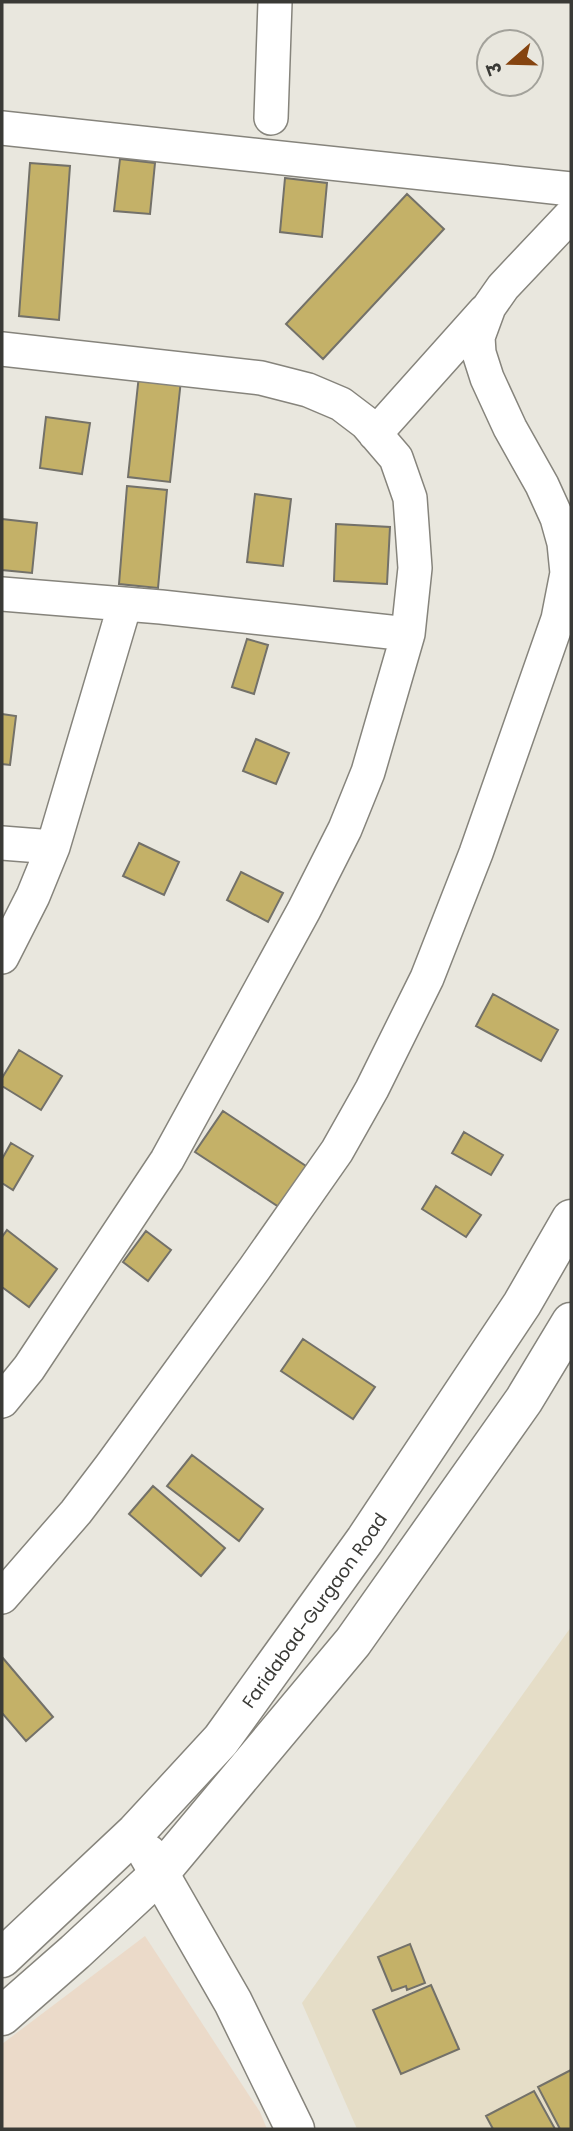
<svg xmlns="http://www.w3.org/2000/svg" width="573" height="2131" viewBox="0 0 573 2131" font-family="Poppins,'Noto Sans Devanagari',sans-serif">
<rect width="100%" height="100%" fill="#e9e7de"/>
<!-- commercial -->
<path fill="#e5ddc7" d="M571,1627V2129H357L302,2003Z"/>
<!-- industrial -->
<path fill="#ebdac9" d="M145,1936L260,2112L267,2129H2V2044Z"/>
<!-- building -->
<path fill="#c4b168" stroke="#737169" stroke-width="2" d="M120,159L155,163L150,214L114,211Z
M30,163L70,166L59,320L19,316Z
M285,178L327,183L322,237L280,232Z
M407,194L444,229L323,359L286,324Z
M139,375L181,380L170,482L128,477Z
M46,417L90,423L82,474L40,468Z
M127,486L167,490L158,588L119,584Z
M255,494L291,499L283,566L247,562Z
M2,519L37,523L32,573L2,570Z
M336,524L390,527L387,584L334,581Z
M247,639L268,645L254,694L232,687Z
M2,714L16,716L10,765L2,764Z
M256,739L289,753L276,784L243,771Z
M139,843L179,862L164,895L123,876Z
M241,872L283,893L268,922L227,900Z
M493,994L558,1030L541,1061L476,1026Z
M19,1050L62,1076L41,1110L2,1086V1078Z
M223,1111L309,1168L282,1209L195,1152Z
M464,1132L503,1155L491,1175L452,1153Z
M11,1143L33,1156L13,1190L2,1183V1159Z
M436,1186L481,1215L466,1237L422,1209Z
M7,1230L57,1269L29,1307L2,1287V1237Z
M146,1231L171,1250L148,1281L123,1262Z
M303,1339L375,1387L353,1419L281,1371Z
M192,1455L263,1509L239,1541L167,1486Z
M153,1486L225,1548L201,1576L129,1514Z
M2,1657L53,1717L26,1741L2,1713Z
M410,1944L425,1983L407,1990L406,1986L392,1991L378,1957Z
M431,1985L459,2049L401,2074L373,2010Z
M571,2070V2129H560L538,2087Z
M534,2091L555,2129H493L486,2116Z"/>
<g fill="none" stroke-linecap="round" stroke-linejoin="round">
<defs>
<path id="street" d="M271,118L275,2
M2,128L571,189
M2,349L261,378L308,390L341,404L366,423L396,458L410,498L415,568L408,634L368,772L345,829L304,910L167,1160L29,1368L2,1401
M375,434L485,311
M2,594L161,607L408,634
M2,843L53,847
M2,957L33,896L53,847L125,604
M2,1597L76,1512L111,1466L255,1268L337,1151L372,1089L427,978L476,853L558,619L567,573L564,543L557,518L542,485L510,428L487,378L479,353L478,337L489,307L503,287L571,215"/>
<g id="secondary">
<path d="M148,1854L233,2002L295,2129"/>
<path id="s1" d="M2,1958L136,1832L221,1740L365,1540L522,1304L571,1219"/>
<path d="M2,2016L75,1952L159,1874L353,1642L524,1400L571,1322"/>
</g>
</defs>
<!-- street casing -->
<use href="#street" stroke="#86847c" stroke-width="36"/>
<!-- secondary casing -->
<use href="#secondary" stroke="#86847c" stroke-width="41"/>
<!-- street -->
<use href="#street" stroke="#fff" stroke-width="33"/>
<!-- secondary -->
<use href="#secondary" stroke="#fff" stroke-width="38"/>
</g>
<g text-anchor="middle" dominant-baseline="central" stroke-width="7" stroke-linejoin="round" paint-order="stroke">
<!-- street labels -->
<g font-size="18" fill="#3a3a36" stroke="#e9e7de">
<text stroke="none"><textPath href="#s1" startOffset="469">Faridabad-Gurgaon Road</textPath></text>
</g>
</g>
<!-- border -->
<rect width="573" height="2131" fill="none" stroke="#3a3a36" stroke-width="7"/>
<!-- north arrow -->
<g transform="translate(510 63) rotate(250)"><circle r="33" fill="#e9e7de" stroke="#a3a29b" stroke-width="2"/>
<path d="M0-5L12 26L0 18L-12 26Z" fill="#854410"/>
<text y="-10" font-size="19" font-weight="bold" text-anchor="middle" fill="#3a3a36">उ</text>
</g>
</svg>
